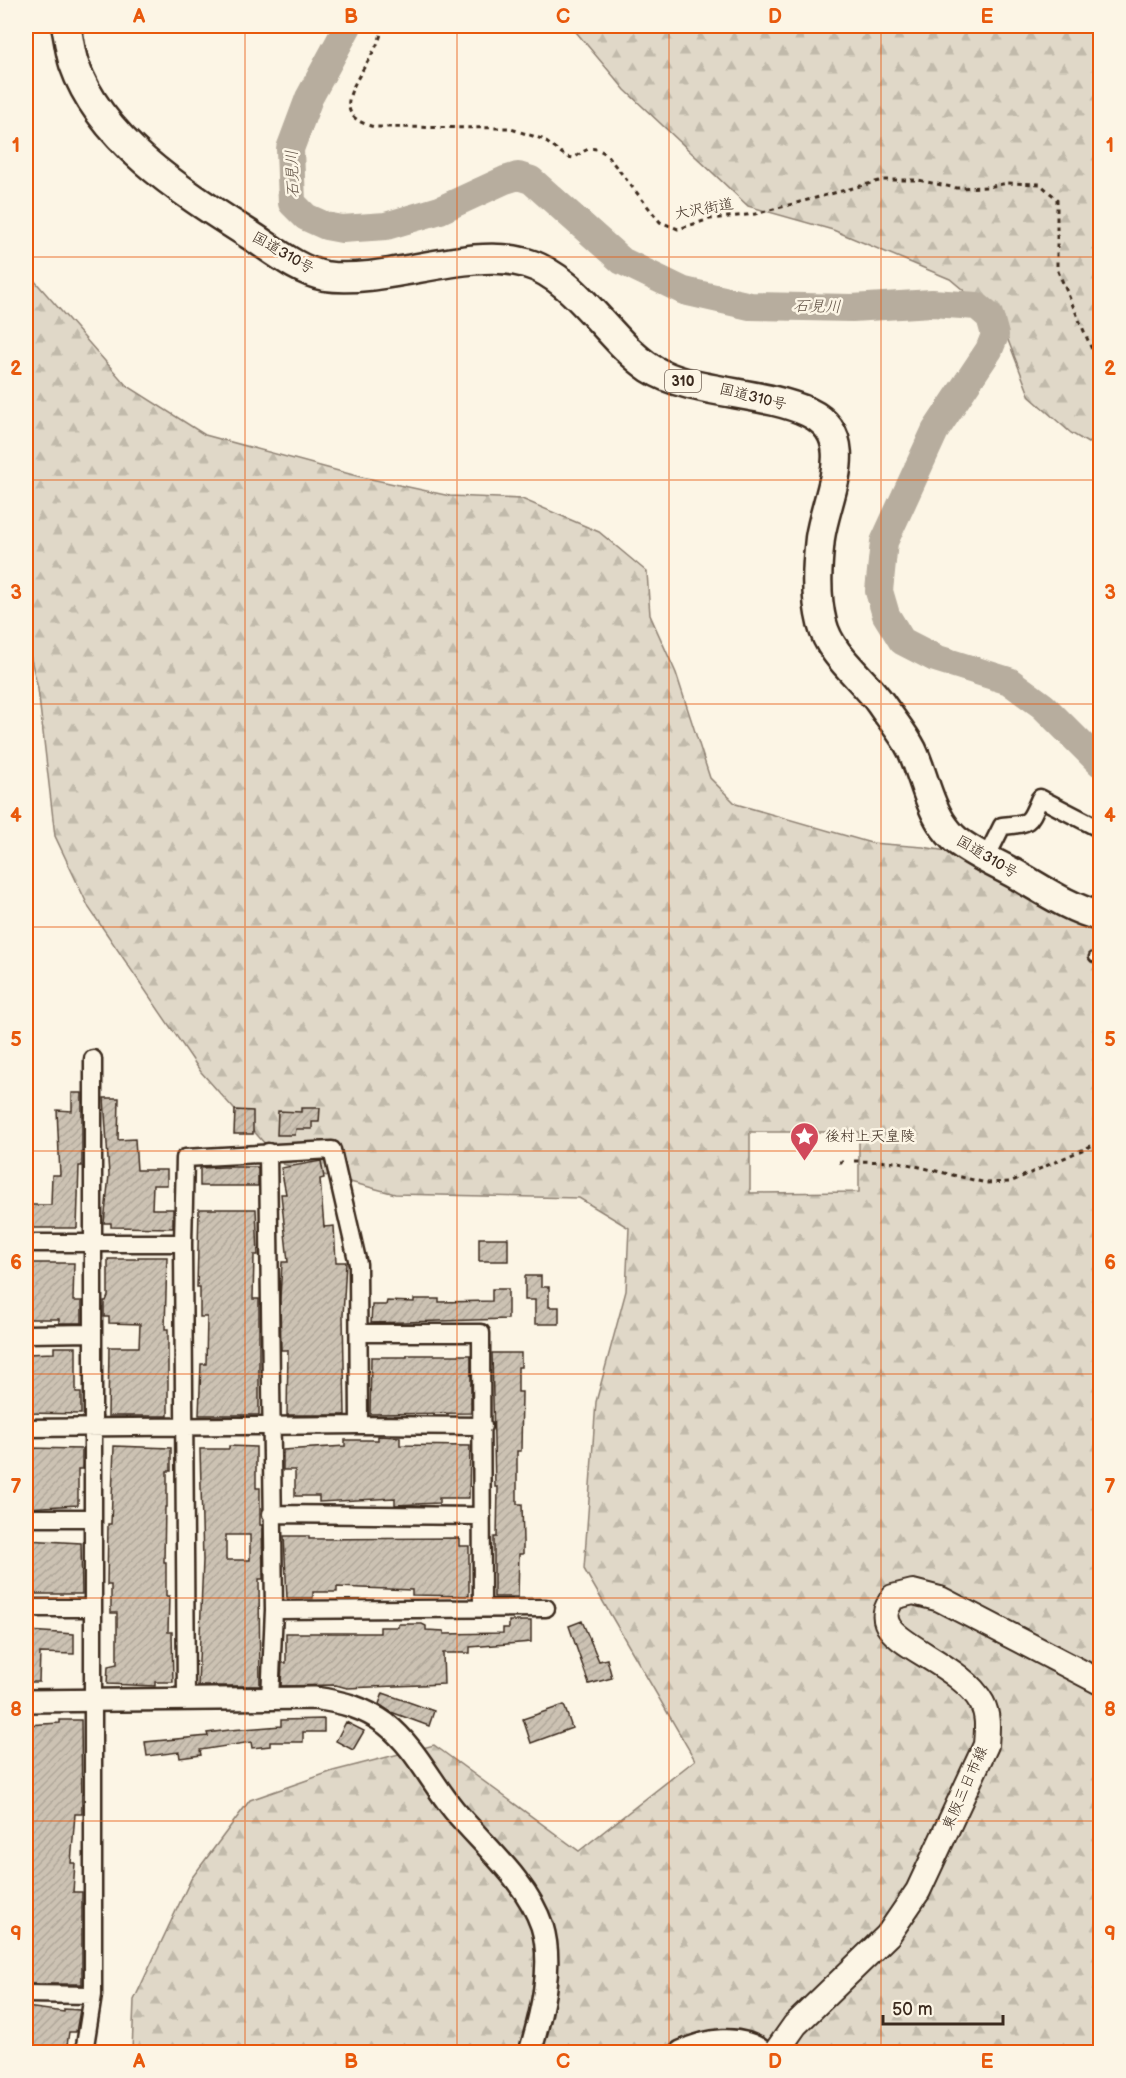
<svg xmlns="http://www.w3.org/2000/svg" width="1126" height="2078" viewBox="0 0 1126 2078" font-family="'Balsamiq Sans','Klee One',sans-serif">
<defs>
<pattern id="forest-firs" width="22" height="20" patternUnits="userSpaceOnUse" patternTransform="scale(1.5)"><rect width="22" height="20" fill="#e0d8c8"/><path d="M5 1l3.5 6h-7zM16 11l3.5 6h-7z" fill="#c1baab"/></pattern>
<pattern id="building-hatch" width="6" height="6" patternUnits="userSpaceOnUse" patternTransform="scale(1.5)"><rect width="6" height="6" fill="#ccc2b3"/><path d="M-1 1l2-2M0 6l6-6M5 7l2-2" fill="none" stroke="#b0a79a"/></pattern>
</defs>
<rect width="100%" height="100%" fill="#fcf5e5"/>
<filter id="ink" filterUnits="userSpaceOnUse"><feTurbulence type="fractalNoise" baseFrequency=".0167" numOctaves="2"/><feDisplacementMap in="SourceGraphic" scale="12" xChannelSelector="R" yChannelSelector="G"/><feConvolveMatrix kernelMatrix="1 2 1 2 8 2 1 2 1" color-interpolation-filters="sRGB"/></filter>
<g filter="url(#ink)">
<!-- forest -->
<path fill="url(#forest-firs)" stroke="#8e8173" stroke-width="1.5" fill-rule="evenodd" d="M571,26H1100V433L1088,443L1071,433L1030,397L1001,322L950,279L833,230L748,206L625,90Z
M26,271L126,385L205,435L357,476L450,496L522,499L599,532L647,572L650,615L676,673L710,778L736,804L871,843L923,847L952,852L1088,922L1100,932V2052H132L134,2000L191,1879L250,1800L333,1771L434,1745L579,1851L695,1760L584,1569L596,1402L626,1291L629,1228L579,1198L395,1194L283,1164L201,1072L89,908L55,836L38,689L26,638ZM750,1132H859V1192L750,1193Z"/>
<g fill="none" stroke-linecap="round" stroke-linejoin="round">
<!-- river -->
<path stroke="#b7ad9e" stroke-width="28" d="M348,26L309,98L290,149L292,203L306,217L326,226L342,229L386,226L440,210L505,180L518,176L531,180L622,261L684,291L750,306L852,308L932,303L977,306L990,317L995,335L989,350L935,431L884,542L879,591L886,615L902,641L935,658L1009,681L1043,706L1100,763"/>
</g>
<!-- building -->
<path fill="url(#building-hatch)" stroke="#3b2a1e" stroke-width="1.5" fill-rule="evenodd" d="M72,1093H82V1166H79L77,1228H26V1205H51L52,1175H60L57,1110L72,1111Z
M104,1098H119L118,1140L135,1139L137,1170H167V1185H153L152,1209H173V1228L111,1227V1223H104L109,1175Z
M301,1108H320L319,1122H312V1129H296L295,1135H277L278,1111L301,1112Z
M235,1110L253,1111V1134H234Z
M321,1161L324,1178L320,1179L324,1227L334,1226L336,1262H346L343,1316L345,1415H287L288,1350H281L280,1299L282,1262H288L281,1194H286L281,1168Z
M223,1167H258V1186H200V1168Z
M199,1209H256L258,1255H254L253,1299H259V1415H199L201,1364H206L207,1317H200V1287H197Z
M479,1238H508V1261H479Z
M138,1257H167L165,1329H168V1416H108L109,1347H139L140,1324L109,1323V1317H104V1301H106L108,1296V1259H138Z
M26,1263H74L73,1301H82V1323H59V1319H26Z
M525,1276H541V1287H549V1307H559V1324H535V1300H525Z
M492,1289H508V1319L371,1323L372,1305H386L387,1301L414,1302V1299H439V1302L492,1301Z
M54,1347H76V1393H81V1414L26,1413V1354L54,1353Z
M492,1353H521V1367H518V1392H522L521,1451H517V1504H522L523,1541V1554H519L518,1597H494V1537H497L498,1487H495Z
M407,1355H471V1413L370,1414L371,1357H407Z
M378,1436L400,1437V1445L470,1446L469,1498H439V1503L395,1505V1498L319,1502V1496H295V1470H283V1450L345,1446V1440H378Z
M114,1446L171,1448V1471H167V1507H165L164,1562H166V1596H169L168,1632H172L173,1682H155V1686L107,1684L108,1666L117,1664V1613H111V1585H107L108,1524H111Z
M229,1446L256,1447V1488H260V1525H262L263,1579H259L260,1686H198L203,1560L200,1449H229ZM226,1535H250V1560H226Z
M27,1448L82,1449V1469H78V1505L26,1508Z
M284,1536H309V1539L459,1538V1546H469V1596L412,1595V1590L337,1587V1592H313V1598H287Z
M26,1540L81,1543L82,1594H26Z
M509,1621H531V1642L470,1647V1653H443L444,1684L347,1688L336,1685L281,1686L282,1663H286V1633H380V1627H398V1624H422L426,1626V1630L444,1631V1634L503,1633V1628H509Z
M582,1621L599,1661L607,1659L612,1678L589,1684L569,1626Z
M28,1631L74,1634V1654L40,1653L39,1682H26V1635H28Z
M383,1693L434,1711L429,1726L391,1712L379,1704Z
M564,1705L572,1728L531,1743L523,1719Z
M324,1719V1732H303V1742H270V1746L252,1748L251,1742L200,1750L201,1755L180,1758L179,1752L147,1756L145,1742L208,1736L207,1733L230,1730L281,1726V1720Z
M60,1720H81L82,1814H75L71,1863H75L73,1892H82V1984H26L28,1813L26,1725L60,1723Z
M346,1722L364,1731L353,1750L336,1741Z
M26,2007L64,2012V2009L80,2010L76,2032H69L66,2052H26Z"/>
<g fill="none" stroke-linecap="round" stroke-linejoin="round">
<defs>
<path id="service" d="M1094,957L1100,956"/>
<path id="minor" d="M986,858L1002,826C1031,823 1028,825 1040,798L1100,829
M268,1152L274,1610L270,1699
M26,1243H183
M361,1333H481L482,1608
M26,1334L92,1333
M26,1428L359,1425L483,1426
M271,1514L482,1516
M26,1518H93
M26,1608H93
M274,1610L546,1608
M186,1699L183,1243L185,1158L332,1150L358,1264L359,1425
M26,1994L93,1995
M84,2052L93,1995V1059"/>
<path id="tertiary" d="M26,1701L314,1698C342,1702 363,1707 386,1724C415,1747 431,1782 454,1810C484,1846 527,1881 542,1926C554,1965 541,2016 530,2052
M681,2052C706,2040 740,2034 763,2052"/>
<path id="secondary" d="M776,2052L795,2025L888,1935L918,1891L986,1745C987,1731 989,1716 982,1703C963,1667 895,1646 887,1623C883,1613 888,1606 893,1597L913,1592L940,1599L1100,1682"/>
<path id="trunk" d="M66,26C69,38 70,52 74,64C101,142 184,193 250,235C272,249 298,271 325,276C385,285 469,246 526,263C576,277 608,340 650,368C690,394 763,391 808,412C861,437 826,495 820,538C817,566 815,595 822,623C830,656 863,678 881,704C891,719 904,734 912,750C923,773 927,800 941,822C945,828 950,835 956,840C974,854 997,864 1017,875C1043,890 1071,909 1100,916"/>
</defs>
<!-- service casing -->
<use href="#service" stroke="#3b2a1e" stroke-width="13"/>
<!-- minor casing -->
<use href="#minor" stroke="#3b2a1e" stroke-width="21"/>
<!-- tertiary casing -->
<use href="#tertiary" stroke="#3b2a1e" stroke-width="26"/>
<!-- secondary casing -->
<use href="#secondary" stroke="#3b2a1e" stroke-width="28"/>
<!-- trunk casing -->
<use href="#trunk" stroke="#3b2a1e" stroke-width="33"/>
<!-- path -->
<path stroke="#3b2a1e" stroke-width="3" stroke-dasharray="4.5 4.5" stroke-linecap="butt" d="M382,26C382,60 312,112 375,127L508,128L542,139L567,157L574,158C587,149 591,144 606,154L660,222L678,229L710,219L755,214L883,180H918L956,188L988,187L1007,183L1040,184L1057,199V269L1100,368
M1100,583V580
M854,1161L899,1162L986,1183L1010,1182L1100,1142
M839,1162H843"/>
<!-- service -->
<use href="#service" stroke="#fcf5e5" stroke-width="8"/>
<!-- minor -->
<use href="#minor" stroke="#fcf5e5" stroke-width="16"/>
<!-- tertiary -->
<use href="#tertiary" stroke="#fcf5e5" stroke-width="21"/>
<!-- secondary -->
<use href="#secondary" stroke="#fcf5e5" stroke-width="24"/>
<!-- trunk -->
<use href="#trunk" stroke="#fcf5e5" stroke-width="28"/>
</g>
</g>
<!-- grid -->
<path fill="none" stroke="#e8590c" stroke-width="1.5" stroke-opacity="0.55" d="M245,26V2052M457,26V2052M669,26V2052M881,26V2052M26,257H1100M26,480H1100M26,704H1100M26,927H1100M26,1151H1100M26,1374H1100M26,1598H1100M26,1821H1100"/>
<!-- icons -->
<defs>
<symbol id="sight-pin" viewBox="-11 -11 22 30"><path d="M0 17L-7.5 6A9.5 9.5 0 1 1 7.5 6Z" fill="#d1495b" stroke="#fcf5e5"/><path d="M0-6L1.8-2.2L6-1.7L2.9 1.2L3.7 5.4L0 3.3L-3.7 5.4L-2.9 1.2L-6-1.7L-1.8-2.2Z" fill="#fff"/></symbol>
</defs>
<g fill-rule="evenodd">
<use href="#sight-pin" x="788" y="1120" width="33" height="45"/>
</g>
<g text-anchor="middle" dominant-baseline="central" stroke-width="5" stroke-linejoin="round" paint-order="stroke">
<!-- shield labels -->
<rect fill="#fcf5e5" stroke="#75675a" stroke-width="1.5" x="665" y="370" width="36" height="22" rx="4.5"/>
<g font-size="14" font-weight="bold" fill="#3b2a1e">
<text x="683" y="381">310</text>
</g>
<!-- street labels -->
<g font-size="15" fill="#3b2a1e" stroke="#fcf5e5">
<text transform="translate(704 209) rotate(-10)">大沢街道</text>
<text transform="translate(283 253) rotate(30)">国道310号</text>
<text transform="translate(753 397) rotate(14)">国道310号</text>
<text transform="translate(987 857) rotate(31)">国道310号</text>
<text transform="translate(965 1788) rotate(-66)">東阪三日市線</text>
</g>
<!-- poi labels -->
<g font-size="15" fill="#3b2a1e" stroke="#fcf5e5" text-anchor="start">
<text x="825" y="1136">後村上天皇陵</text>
</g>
<!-- water labels -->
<g font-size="16" font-style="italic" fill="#605144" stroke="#fcf5e5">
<text transform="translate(293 174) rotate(-92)">石見川</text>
<text transform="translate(817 307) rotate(1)">石見川</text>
</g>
</g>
<!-- margin -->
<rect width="1126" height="2078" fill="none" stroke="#fcf5e5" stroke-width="66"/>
<!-- scale -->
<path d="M883 2015v9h120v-9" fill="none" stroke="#3b2a1e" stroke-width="3"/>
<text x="892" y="2015" font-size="18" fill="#3b2a1e" stroke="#fcf5e5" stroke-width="4.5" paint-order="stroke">50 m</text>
<rect x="33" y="33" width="1060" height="2012" fill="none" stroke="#e8590c" stroke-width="2"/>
<g font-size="20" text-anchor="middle" font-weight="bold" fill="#e8590c">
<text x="139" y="23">A</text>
<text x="351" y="23">B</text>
<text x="563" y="23">C</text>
<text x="775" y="23">D</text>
<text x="987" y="23">E</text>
<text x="16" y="152">1</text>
<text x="1110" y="152">1</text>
<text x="16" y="375">2</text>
<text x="1110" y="375">2</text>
<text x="16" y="599">3</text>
<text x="1110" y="599">3</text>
<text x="16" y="822">4</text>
<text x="1110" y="822">4</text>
<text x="16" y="1046">5</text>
<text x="1110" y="1046">5</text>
<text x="16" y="1269">6</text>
<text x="1110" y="1269">6</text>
<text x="16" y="1493">7</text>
<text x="1110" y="1493">7</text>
<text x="16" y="1716">8</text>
<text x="1110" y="1716">8</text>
<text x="16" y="1940">9</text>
<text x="1110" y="1940">9</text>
<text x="139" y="2068">A</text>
<text x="351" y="2068">B</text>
<text x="563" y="2068">C</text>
<text x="775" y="2068">D</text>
<text x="987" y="2068">E</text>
</g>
</svg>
